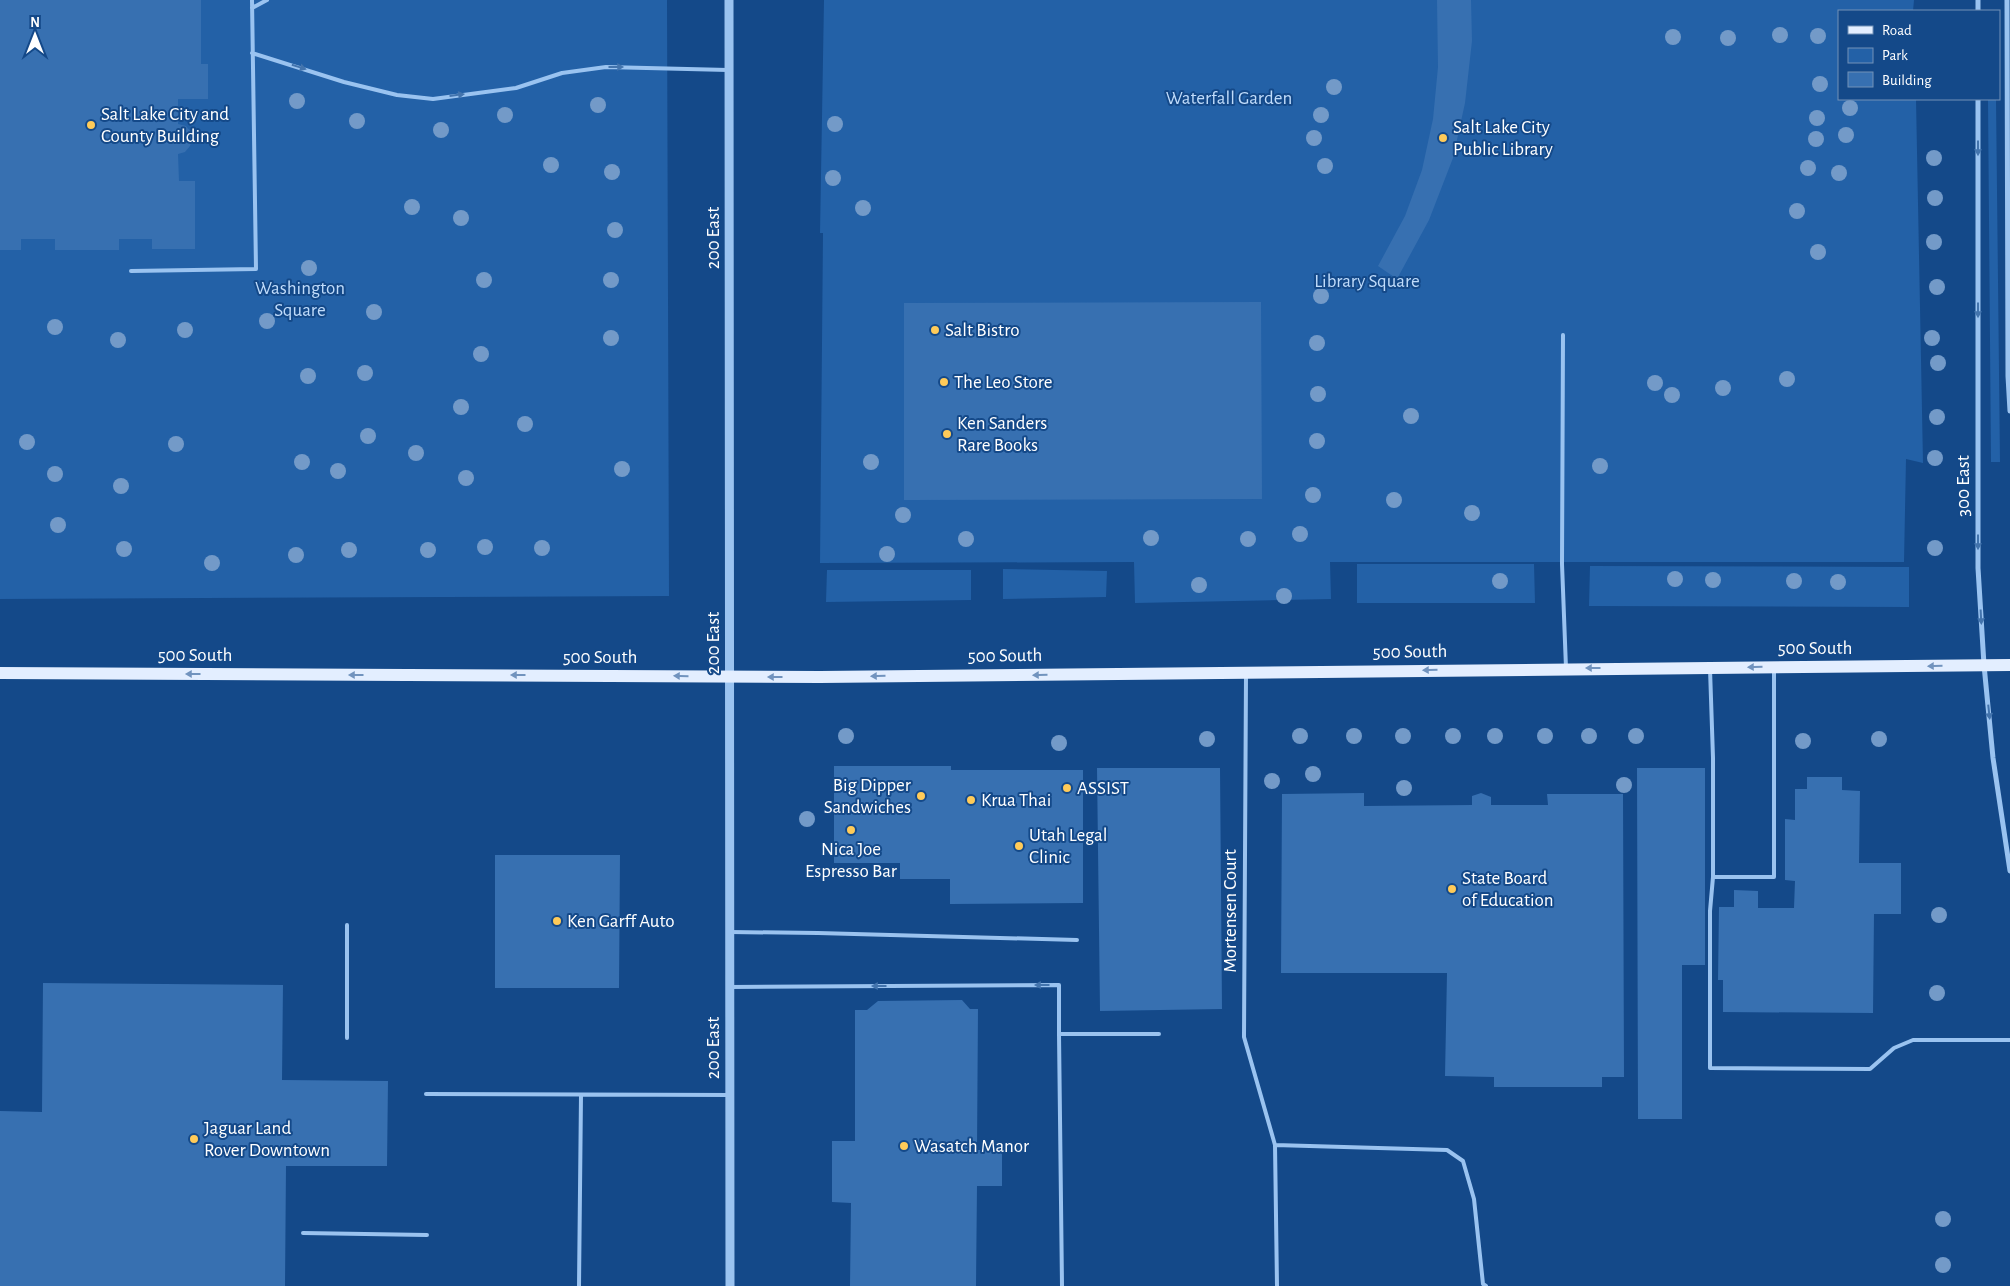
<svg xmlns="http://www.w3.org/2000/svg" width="2010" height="1286" viewBox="0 0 2010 1286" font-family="'Alegreya Sans',sans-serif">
<rect width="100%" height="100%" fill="#144989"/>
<!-- green -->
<path fill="#2361a7" d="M0,0H667L669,596L0,599Z
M824,0H1914L1913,11H1839V99H1916L1923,463L1906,459L1904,562H1330L1331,599L1135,603L1134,562L820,563L823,233H820Z
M1988,99H1996L2000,462H1991Z
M1357,564H1534L1535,603H1357Z
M1590,566L1909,567V607L1589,606Z
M1003,569L1107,571L1106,597L1003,599Z
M827,570H971V600L826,602Z"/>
<!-- building -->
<path fill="#3770b1" d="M0,0H201V64H208V99H178V124L186,126L191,132L192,139L190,146L185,152L178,154L179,181H195V249H152V239H119V250H55V239H21V250H0Z
M1437,0H1471L1472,41L1465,103L1453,158L1429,220L1397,279L1378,266L1405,216L1422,170L1433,119L1438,67Z
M1261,302L1262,499L904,500V303Z
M834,766H951V770H1083V903L950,904V879H900V863H834Z
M1097,768H1220L1222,1009L1100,1011Z
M1637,768H1705V965H1682V1119H1638Z
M1807,777H1842V790L1860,791L1859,863H1901V914H1874L1873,1013L1723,1012V980H1718L1719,907H1734V890L1758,891V908H1794L1795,881L1785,880V819L1795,820V789H1807Z
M1364,793V806L1472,805V796L1481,793L1491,797V805H1548L1547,794H1623L1624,1077H1602V1087H1494V1077L1445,1076L1447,973H1281L1282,794Z
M495,855H620L619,988H495Z
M43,983L283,985L282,1080L388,1081L387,1166H286L285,1286H0V1111L42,1112Z
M962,1000L970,1009H978L977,1150H1002V1186H977L976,1286H850L851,1203L832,1202V1141H855V1010H867L878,1001Z"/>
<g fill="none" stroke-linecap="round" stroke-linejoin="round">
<!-- service -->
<path stroke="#9ac3f0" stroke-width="4" d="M252,8L267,0
M252,53L344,82L397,95L433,99L516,88L562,73L606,67L728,70
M131,271L256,269L252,0
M1563,335L1562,564L1566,668
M1710,669L1713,758V877H1774V670
M1246,675L1244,1037L1275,1145L1277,1286
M1713,877L1710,911V1068L1870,1069L1894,1048L1913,1040H2010
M347,925V1038
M730,932L818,933L1077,940
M730,987L1059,985V1034
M426,1094L730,1095
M1275,1145L1447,1150L1463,1161L1474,1199L1483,1284L1486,1286
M303,1233L427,1235
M579,1286L581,1095
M1062,1286L1059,1034H1159"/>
<!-- minor -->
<path stroke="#9ac3f0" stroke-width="5" d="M1978,0V11
M2007,0L2008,376L2010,411
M1978,99V568L1984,665L1993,758L2010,871"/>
<!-- tertiary -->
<path stroke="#9ac3f0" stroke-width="9" d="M729,0L730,1286"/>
<!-- primary -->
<path stroke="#e3eeff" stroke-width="12" d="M0,673L820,677L2010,665"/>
</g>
<!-- trees -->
<g fill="#739ac8">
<circle cx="1780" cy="35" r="8"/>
<circle cx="1818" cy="36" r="8"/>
<circle cx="1673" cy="37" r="8"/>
<circle cx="1728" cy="38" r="8"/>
<circle cx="1820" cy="84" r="8"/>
<circle cx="1334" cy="87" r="8"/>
<circle cx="297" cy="101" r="8"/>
<circle cx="598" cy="105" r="8"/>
<circle cx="1850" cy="108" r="8"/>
<circle cx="505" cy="115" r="8"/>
<circle cx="1321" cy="115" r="8"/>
<circle cx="1817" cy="118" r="8"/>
<circle cx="357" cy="121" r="8"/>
<circle cx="835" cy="124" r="8"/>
<circle cx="441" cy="130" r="8"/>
<circle cx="1846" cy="135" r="8"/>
<circle cx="1314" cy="138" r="8"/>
<circle cx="1816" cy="139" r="8"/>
<circle cx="1934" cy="158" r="8"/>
<circle cx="551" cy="165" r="8"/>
<circle cx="1325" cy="166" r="8"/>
<circle cx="1808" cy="168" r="8"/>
<circle cx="612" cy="172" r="8"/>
<circle cx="1839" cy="173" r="8"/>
<circle cx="833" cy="178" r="8"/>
<circle cx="1935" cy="198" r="8"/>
<circle cx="412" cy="207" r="8"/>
<circle cx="863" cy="208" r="8"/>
<circle cx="1797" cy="211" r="8"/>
<circle cx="461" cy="218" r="8"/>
<circle cx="615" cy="230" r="8"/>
<circle cx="1934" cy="242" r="8"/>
<circle cx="1818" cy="252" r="8"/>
<circle cx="309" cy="268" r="8"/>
<circle cx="484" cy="280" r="8"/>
<circle cx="611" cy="280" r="8"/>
<circle cx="1937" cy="287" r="8"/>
<circle cx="1321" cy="296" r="8"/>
<circle cx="374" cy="312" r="8"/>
<circle cx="267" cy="321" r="8"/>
<circle cx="55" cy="327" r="8"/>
<circle cx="185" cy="330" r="8"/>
<circle cx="611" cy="338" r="8"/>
<circle cx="1932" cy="338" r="8"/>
<circle cx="118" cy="340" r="8"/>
<circle cx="1317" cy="343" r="8"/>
<circle cx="481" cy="354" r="8"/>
<circle cx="1938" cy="363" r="8"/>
<circle cx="365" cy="373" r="8"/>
<circle cx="308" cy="376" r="8"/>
<circle cx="1787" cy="379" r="8"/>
<circle cx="1655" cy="383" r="8"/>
<circle cx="1723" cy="388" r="8"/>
<circle cx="1318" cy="394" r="8"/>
<circle cx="1672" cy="395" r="8"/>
<circle cx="461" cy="407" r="8"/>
<circle cx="1411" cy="416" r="8"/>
<circle cx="1937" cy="417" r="8"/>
<circle cx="525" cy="424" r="8"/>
<circle cx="368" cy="436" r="8"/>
<circle cx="1317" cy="441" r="8"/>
<circle cx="27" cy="442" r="8"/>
<circle cx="176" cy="444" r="8"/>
<circle cx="416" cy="453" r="8"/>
<circle cx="1935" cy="458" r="8"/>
<circle cx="302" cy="462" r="8"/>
<circle cx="871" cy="462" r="8"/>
<circle cx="1600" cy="466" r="8"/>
<circle cx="622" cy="469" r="8"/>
<circle cx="338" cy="471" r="8"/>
<circle cx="55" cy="474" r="8"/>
<circle cx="466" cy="478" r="8"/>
<circle cx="121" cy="486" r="8"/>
<circle cx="1313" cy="495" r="8"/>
<circle cx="1394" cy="500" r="8"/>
<circle cx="1472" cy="513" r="8"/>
<circle cx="903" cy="515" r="8"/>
<circle cx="58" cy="525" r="8"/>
<circle cx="1300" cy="534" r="8"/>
<circle cx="1151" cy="538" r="8"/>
<circle cx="966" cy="539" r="8"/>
<circle cx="1248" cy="539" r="8"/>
<circle cx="485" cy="547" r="8"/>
<circle cx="542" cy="548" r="8"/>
<circle cx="1935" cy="548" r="8"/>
<circle cx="124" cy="549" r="8"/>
<circle cx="349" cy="550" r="8"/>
<circle cx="428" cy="550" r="8"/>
<circle cx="887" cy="554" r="8"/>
<circle cx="296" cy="555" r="8"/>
<circle cx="212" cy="563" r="8"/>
<circle cx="1675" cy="579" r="8"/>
<circle cx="1713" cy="580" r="8"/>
<circle cx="1500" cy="581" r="8"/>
<circle cx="1794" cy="581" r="8"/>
<circle cx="1838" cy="582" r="8"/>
<circle cx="1199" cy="585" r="8"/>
<circle cx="1284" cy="596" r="8"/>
<circle cx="846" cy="736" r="8"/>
<circle cx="1300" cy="736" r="8"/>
<circle cx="1354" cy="736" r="8"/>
<circle cx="1403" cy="736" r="8"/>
<circle cx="1453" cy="736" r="8"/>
<circle cx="1495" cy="736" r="8"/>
<circle cx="1545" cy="736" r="8"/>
<circle cx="1589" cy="736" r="8"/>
<circle cx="1636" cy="736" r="8"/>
<circle cx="1207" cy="739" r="8"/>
<circle cx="1879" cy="739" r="8"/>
<circle cx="1803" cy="741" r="8"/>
<circle cx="1059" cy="743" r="8"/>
<circle cx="1313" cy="774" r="8"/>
<circle cx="1272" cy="781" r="8"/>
<circle cx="1624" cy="785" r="8"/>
<circle cx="1404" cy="788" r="8"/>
<circle cx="807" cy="819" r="8"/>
<circle cx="1939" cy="915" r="8"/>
<circle cx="1937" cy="993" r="8"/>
<circle cx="1943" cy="1219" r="8"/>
<circle cx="1943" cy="1265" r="8"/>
</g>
<!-- one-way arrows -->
<defs><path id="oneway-solid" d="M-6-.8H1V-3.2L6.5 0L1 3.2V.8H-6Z" transform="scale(1.25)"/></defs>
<g fill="#4374ad">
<use href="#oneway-solid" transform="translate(299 67) rotate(17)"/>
<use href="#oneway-solid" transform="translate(616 67)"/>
<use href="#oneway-solid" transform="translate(457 95) rotate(-7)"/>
<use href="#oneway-solid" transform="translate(1978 148) rotate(90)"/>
<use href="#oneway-solid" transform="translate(1978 310) rotate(90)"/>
<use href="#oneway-solid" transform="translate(1978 542) rotate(90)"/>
<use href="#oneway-solid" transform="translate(1981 617) rotate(87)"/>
<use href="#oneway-solid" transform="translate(1989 712) rotate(84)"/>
<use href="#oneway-solid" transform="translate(1042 985) rotate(180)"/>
<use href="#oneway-solid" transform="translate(879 986) rotate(180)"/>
</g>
<g fill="#7193be">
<use href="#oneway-solid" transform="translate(1935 666) rotate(179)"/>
<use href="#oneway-solid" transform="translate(1755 667) rotate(179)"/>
<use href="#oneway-solid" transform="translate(1593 668) rotate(180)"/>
<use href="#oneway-solid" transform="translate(1430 670) rotate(179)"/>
<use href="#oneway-solid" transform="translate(193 674) rotate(-180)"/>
<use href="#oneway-solid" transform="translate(356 675) rotate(-180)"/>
<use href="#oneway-solid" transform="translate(518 675) rotate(-180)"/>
<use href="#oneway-solid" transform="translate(1040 675) rotate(179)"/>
<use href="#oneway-solid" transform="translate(681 676) rotate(-179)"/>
<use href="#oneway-solid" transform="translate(878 676) rotate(179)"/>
<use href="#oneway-solid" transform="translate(775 677) rotate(180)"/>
</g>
<!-- markers -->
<g fill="#ffcb59" stroke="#144989" stroke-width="2">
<circle cx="91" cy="125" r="5"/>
<circle cx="1443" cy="138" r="5"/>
<circle cx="935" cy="330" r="5"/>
<circle cx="944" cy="382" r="5"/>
<circle cx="947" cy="434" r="5"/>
<circle cx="1067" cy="788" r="5"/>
<circle cx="921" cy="796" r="5"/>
<circle cx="971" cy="800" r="5"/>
<circle cx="851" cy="830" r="5"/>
<circle cx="1019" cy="846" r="5"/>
<circle cx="1452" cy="889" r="5"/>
<circle cx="557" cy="921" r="5"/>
<circle cx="194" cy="1139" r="5"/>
<circle cx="904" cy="1146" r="5"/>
</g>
<g text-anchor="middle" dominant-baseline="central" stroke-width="4" stroke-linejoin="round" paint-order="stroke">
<!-- park labels -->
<g font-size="19" fill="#c0dcfb" stroke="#144989">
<text x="1229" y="98">Waterfall Garden</text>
<text x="1367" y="281">Library Square</text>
<text x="300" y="288">Washington<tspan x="300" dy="22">Square</tspan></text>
</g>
<!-- poi labels -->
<g font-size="19" fill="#fff" stroke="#144989" text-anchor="start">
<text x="101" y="114">Salt Lake City and<tspan x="101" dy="22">County Building</tspan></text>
<text x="1453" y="127">Salt Lake City<tspan x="1453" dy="22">Public Library</tspan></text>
<text x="945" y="330">Salt Bistro</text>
<text x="954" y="382">The Leo Store</text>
<text x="957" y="423">Ken Sanders<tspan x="957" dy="22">Rare Books</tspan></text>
<text x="911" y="785" text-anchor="end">Big Dipper<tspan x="911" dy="22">Sandwiches</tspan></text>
<text x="1077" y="788">ASSIST</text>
<text x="981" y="800">Krua Thai</text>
<text x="1029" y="835">Utah Legal<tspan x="1029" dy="22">Clinic</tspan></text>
<text x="851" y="849" text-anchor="middle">Nica Joe<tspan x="851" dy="22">Espresso Bar</tspan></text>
<text x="1462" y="878">State Board<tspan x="1462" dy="22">of Education</tspan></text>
<text x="567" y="921">Ken Garff Auto</text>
<text x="204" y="1128">Jaguar Land<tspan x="204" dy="22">Rover Downtown</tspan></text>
<text x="914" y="1146">Wasatch Manor</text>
</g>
<!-- street labels -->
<g font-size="19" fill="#fff" stroke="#144989">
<text transform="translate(713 238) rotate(-90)">200 East</text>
<text transform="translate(1963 486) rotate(-90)">300 East</text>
<text transform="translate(713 643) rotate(-90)">200 East</text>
<text x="1815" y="648">500 South</text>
<text transform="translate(1410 652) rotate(-1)">500 South</text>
<text x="195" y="655">500 South</text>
<text transform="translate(1005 656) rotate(-1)">500 South</text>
<text x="600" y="657">500 South</text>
<text transform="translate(1230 911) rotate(-90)">Mortensen Court</text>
<text transform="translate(713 1048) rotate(-90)">200 East</text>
</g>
</g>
<!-- legend -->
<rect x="1838" y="10" width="162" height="90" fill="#144989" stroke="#7292b8"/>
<rect x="1848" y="26" width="25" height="8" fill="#e3eeff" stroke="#7292b8"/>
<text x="1882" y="35" font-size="15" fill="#ffffff">Road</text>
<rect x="1848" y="48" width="25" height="15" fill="#2361a7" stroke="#7292b8"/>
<text x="1882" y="60" font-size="15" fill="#ffffff">Park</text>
<rect x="1848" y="72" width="25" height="15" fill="#3770b1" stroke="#7292b8"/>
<text x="1882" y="85" font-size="15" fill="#ffffff">Building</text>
<!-- north arrow -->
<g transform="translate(35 35)" stroke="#144989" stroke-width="4" paint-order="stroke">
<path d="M0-4L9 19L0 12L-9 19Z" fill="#ffffff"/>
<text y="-8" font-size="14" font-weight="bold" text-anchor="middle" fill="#ffffff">N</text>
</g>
</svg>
